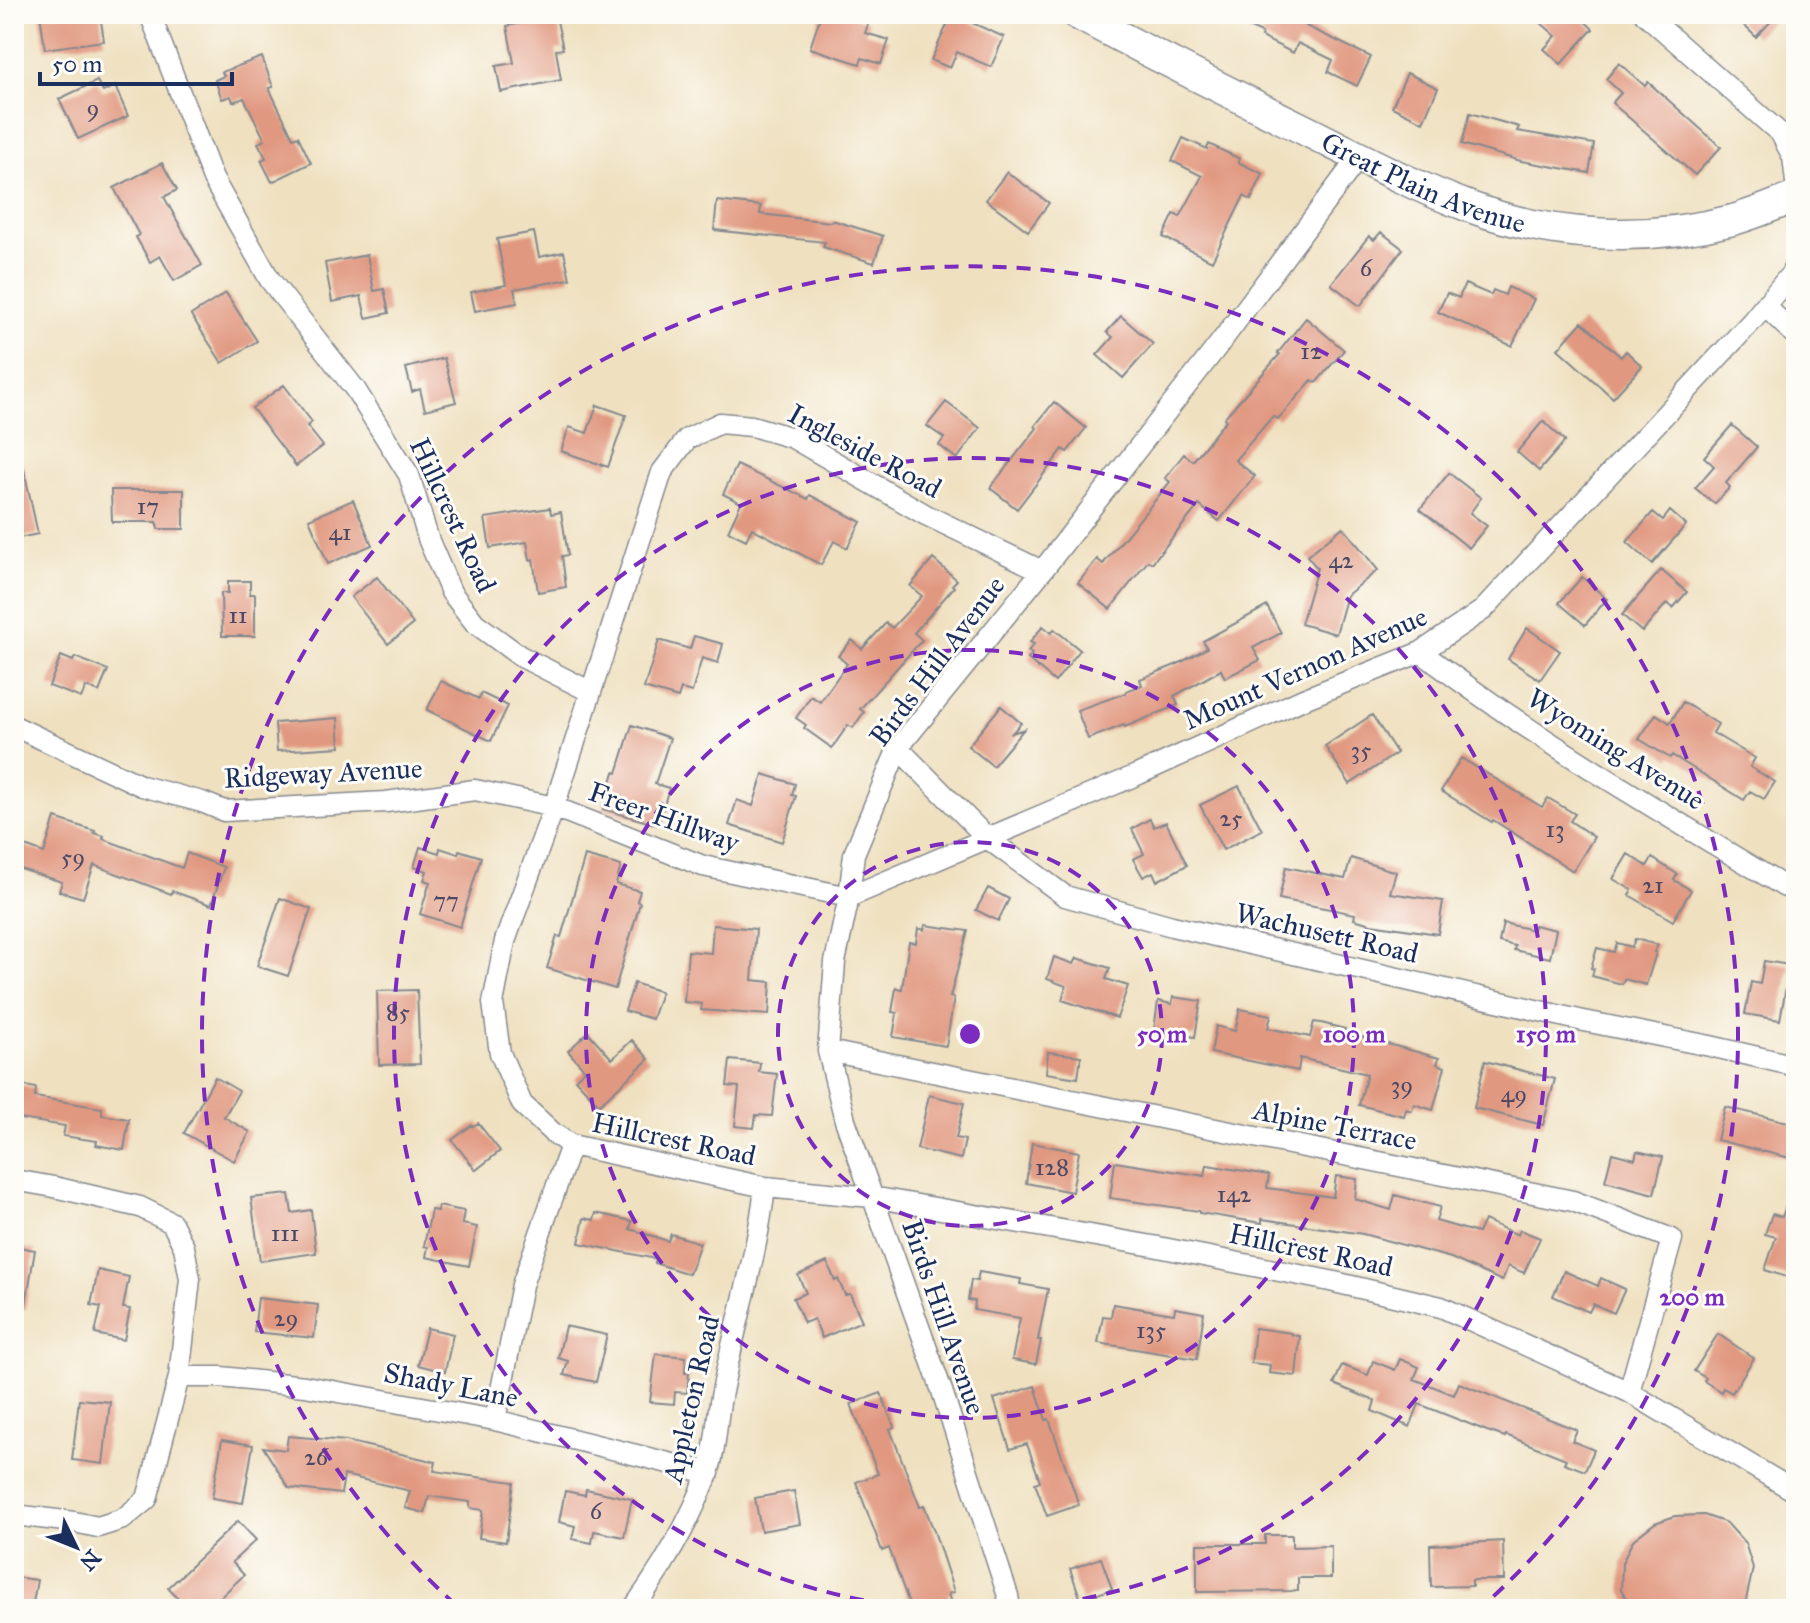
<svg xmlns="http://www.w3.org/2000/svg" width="1810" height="1623" viewBox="0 0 1810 1623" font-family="'IM FELL Great Primer',serif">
<rect width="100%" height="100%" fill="#fdfcf7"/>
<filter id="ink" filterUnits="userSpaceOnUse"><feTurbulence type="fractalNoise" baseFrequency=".0125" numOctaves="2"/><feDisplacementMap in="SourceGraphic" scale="16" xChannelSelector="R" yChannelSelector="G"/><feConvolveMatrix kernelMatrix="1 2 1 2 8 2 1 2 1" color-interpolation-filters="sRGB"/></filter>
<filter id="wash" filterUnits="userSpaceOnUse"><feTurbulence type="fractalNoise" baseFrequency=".006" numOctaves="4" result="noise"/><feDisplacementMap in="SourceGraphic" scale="32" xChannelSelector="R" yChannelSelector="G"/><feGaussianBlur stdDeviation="1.8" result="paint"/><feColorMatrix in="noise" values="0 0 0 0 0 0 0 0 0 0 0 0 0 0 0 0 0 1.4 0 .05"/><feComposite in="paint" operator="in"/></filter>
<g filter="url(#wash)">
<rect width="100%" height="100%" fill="#efe0bf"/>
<g id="blocks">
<!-- building -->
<path fill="#e19880" d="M40,14H100L104,41L45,49Z
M821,14H842L869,22L865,33L889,40L881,64L862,58L860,64L810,48Z
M952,14L1004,37L991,67L957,52L950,68L931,60Z
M1218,14H1293L1308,22L1306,26L1371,57L1357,86L1328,72L1333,60L1298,43L1293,53L1261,37L1262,33Z
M1531,14H1577L1593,29L1561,64L1544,49L1556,36Z
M1732,14H1778L1756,37Z
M556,16L563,49L556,50L561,80L501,92L496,66L514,63L507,26Z
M262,57L273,87L269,88L293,138L298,136L311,163L272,182L261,160L266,158L258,143L265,140L244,98L233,102L231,96L222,99L215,80L224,76L222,72Z
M1619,63L1645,86L1648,82L1721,147L1695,175L1612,103L1621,93L1606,79Z
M1407,73L1438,88L1423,122L1392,107Z
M97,81L103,92L115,86L128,116L78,139L59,99Z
M1470,113L1519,127L1517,131L1594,144L1589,173L1521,161L1462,144Z
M1183,138L1207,149L1209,144L1240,159L1238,162L1263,174L1251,200L1244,196L1212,261L1163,237L1174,214L1180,217L1202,176L1172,161Z
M162,163L177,190L164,197L202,265L174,281L160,256L150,262L136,237L139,235L114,188Z
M1007,172L1049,203L1028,231L986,200Z
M717,201L761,206L760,214L831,222L832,220L883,236L874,263L823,247L825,242L714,230Z
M534,232L539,257L564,252L570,279L514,289L517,303L475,311L471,292L506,285L497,239Z
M1381,232L1403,249L1360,306L1331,284L1369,236L1374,240Z
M367,255L374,291L384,289L389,313L366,318L361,296L332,302L325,263Z
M1465,284L1491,295L1493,290L1505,295L1508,287L1534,299L1512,346L1438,312L1447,293L1459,298Z
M226,293L257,341L222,363L191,315Z
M1121,316L1153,344L1123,378L1097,355L1113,337L1107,332Z
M1306,318L1344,350L1316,383L1312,380L1278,419L1273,416L1235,460L1255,476L1219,521L1199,505L1152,563L1148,561L1110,609L1078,583L1097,559L1103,564L1170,482L1165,478L1184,454L1193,461L1226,420L1224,418L1280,354L1278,353Z
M1582,322L1621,357L1626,351L1642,366L1613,398L1558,349Z
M444,358L456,402L425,410L420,389L412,392L406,368Z
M284,385L312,422L307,426L323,446L296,466L252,408Z
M946,402L980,428L957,459L939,445L944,438L927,426Z
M1054,402L1086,428L1067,452L1063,449L1017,509L990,488L1037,428L1035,426Z
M597,405L626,415L608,467L561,451L569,427L587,433Z
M1543,421L1565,441L1539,471L1517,452Z
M1732,425L1757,447L1726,483L1730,487L1715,504L1695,488L1714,466L1704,457Z
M23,465L38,534L14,539V466Z
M737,465L808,499L810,495L861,522L847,548L834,541L821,565L752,528L746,540L728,531L741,503L723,494Z
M1449,473L1481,498L1470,513L1487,526L1469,548L1420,509Z
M111,490H184V529H158L157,522H112Z
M353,500L372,545L328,564L309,519Z
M550,508L551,514L561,512L568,555L562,556L566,587L538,592L533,559L530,560L527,542L490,548L485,518Z
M1670,511L1686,525L1652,564L1627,542L1653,512L1663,520Z
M1343,527L1378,570L1347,595L1336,634L1301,624L1317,568L1307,556Z
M933,559L957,580L952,585L954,587L914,633L922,640L860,709L864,712L853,728L848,725L832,748L804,728L806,725L796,718L811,696L820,702L847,664L838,656L852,640L862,649L886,623L892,628L922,596L910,586Z
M1661,570L1687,592L1673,608L1667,603L1642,632L1622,615Z
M377,577L413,624L388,644L351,597Z
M1582,577L1607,599L1585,625L1559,603Z
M228,581H250V594H255V636H222L221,593H228Z
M1267,606L1281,633L1253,648L1260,660L1225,678L1221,670L1174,696L1178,705L1125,727L1124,725L1088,739L1077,710L1126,693V691L1142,685L1140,679L1178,664L1207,648L1203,641Z
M1043,626L1051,633L1054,629L1080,650L1055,682L1028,659L1032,654L1028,651L1034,644L1030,642Z
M1527,628L1560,651L1540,680L1508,659Z
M694,636L723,644L718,663L702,658L692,692L681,689L678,698L644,688L659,640L690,649Z
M61,656L73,661L75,657L108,670L99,692L86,687L81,698L49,686Z
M441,681L479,699L481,693L508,706L491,741L427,710Z
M1683,702L1718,724L1713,733L1755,758L1750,767L1775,782L1764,799L1750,791L1744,800L1672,755L1670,758L1639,739L1656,714L1670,723Z
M1001,706L1021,723L1012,733L1024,729L993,766L968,746Z
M1372,715L1397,753L1350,784L1325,746Z
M338,718L340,747L277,751L275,723Z
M632,725L670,738L655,784L669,788L658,825L603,809L614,772L617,773Z
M1461,758L1542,807L1548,798L1575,814L1570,821L1594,837L1573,871L1493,820L1492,822L1441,791Z
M763,774L795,784L792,795L796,796L782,842L729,825L737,800L753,806Z
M1239,786L1262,830L1223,850L1200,805Z
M55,818L95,831L94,833L104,836L103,839L182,868L187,853L224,867L211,905L172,891L171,894L94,865L83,898L59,891L62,882L14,867V842L44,853Z
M1150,819L1154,827L1166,822L1187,865L1157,881L1153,872L1143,877L1133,859L1144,854L1132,829Z
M420,847L439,853L440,848L458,854L459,850L481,857L460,927L420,914L430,882L424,880L427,871L414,867Z
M1628,854L1647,866L1652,858L1677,874L1674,880L1691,890L1673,921L1629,895L1632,890L1613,879Z
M585,856L621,866L616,884L640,891L637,901L640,903L615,989L547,968L557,936L561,937Z
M1351,858L1396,872L1390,893L1443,901L1438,934L1371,924L1354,919L1355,914L1279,899L1286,867L1345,879Z
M988,888L1009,899L998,921L976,910Z
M280,898L311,909L288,976L257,966Z
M1503,923L1533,930L1534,925L1556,930L1550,958L1514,950L1515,946L1499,942Z
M713,925L756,929L752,980L771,982L769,1015L701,1010L702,1004L684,1002L688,951L711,953Z
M925,925L968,931L950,997L954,998L946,1046L893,1037L897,1013L892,1012L896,988L902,989L909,942L916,943L918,928L924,930Z
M1635,939L1658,945L1654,952L1656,953L1646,985L1624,979L1622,984L1592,976L1594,969L1591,968L1597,948L1614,952L1617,943L1632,947Z
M1054,957L1074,964L1077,958L1110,968L1106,979L1128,986L1117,1018L1062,1000L1066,986L1047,979Z
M1764,961L1790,965L1780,1020L1745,1014L1751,982L1760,984Z
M634,983L661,992L652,1019L625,1011Z
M417,990L420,1064L379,1065L377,991Z
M1173,997L1201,1001L1195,1037L1154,1030L1158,1001L1172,1004Z
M1240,1009L1271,1015L1268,1028L1310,1037L1314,1022L1321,1023L1345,1029L1344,1032L1439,1058L1437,1064L1445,1067L1433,1110L1414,1104L1412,1111L1406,1109L1404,1116L1359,1105L1367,1074L1300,1058L1298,1071L1211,1053L1216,1026L1235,1031Z
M588,1032L612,1059L632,1040L649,1059L599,1105L575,1079L585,1070L568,1051Z
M1048,1052L1081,1056L1078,1078L1046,1073Z
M730,1060L760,1063L759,1072L777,1074L772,1116L756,1115L754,1128L735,1126L739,1087L727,1086Z
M1485,1061L1555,1079L1543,1125L1474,1108Z
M215,1077L239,1091L224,1117L250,1132L234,1161L184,1133Z
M14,1084L36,1088L35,1097L102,1108V1115L129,1119L124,1150L96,1145L97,1141L63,1136L65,1126L14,1118Z
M929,1095L964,1103L956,1138L965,1140L961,1159L917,1149Z
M1725,1107L1796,1124V1135L1790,1158L1717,1140Z
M478,1123L500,1151L476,1170L452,1140L472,1125L473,1126Z
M1032,1143L1079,1152L1072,1192L1026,1183Z
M1637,1151L1663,1157L1654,1194L1605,1181L1612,1153L1635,1159Z
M1115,1162L1205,1176L1207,1165L1269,1175L1267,1188L1333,1197L1336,1176L1357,1179L1355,1199L1391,1210L1395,1195L1440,1207L1436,1221L1478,1233L1484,1220L1518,1235L1520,1230L1540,1238L1524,1273L1508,1266L1502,1281L1451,1258L1363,1234L1262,1219V1223L1199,1213V1211L1110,1198Z
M1792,1188H1796V1280L1765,1270L1776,1237L1765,1234L1772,1214L1782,1217Z
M289,1194L292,1213L311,1210L316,1253L260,1261L251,1198Z
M438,1206L464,1211L462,1224L477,1227L469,1266L426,1257L428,1247L424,1246L431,1210L437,1211Z
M596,1213L632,1221L630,1229L668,1241L671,1234L700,1243L689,1274L655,1263L656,1259L579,1243L584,1218L594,1220Z
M14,1246L35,1250L25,1310L14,1309Z
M827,1262L835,1281L838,1279L845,1295L850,1294L862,1321L822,1338L814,1319L804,1323L793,1298L806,1293L798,1275Z
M98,1270L129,1277L123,1308L130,1309L124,1340L95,1334L101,1307L91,1305Z
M1564,1271L1598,1286L1601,1278L1625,1289L1614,1313L1593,1304L1589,1312L1553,1296Z
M979,1272L1021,1279L1020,1284L1048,1289L1038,1340H1041L1036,1364L1012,1360L1020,1318L974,1310L975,1301L968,1300L971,1280L977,1281Z
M258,1298L318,1305L314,1338L254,1332Z
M1113,1304L1174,1314L1175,1308L1204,1313L1197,1359L1098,1343L1103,1316L1111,1317Z
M565,1326L607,1335L596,1382L564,1375L568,1361L558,1358Z
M427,1328L453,1334L445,1372L418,1365Z
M1255,1328L1292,1333V1335L1300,1336L1296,1376L1269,1373L1270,1365L1251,1363Z
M1718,1334L1754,1358L1732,1393L1723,1388L1721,1392L1704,1381L1706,1378L1694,1371Z
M656,1354L686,1357L685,1373H689L687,1393L675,1392L674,1404L650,1402Z
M1400,1359L1419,1367L1414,1379L1454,1395L1459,1383L1577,1430L1572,1441L1594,1450L1585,1471L1564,1463L1566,1459L1506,1435L1505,1437L1487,1431L1419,1404L1410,1427L1372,1411L1375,1401L1334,1384L1342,1365L1368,1375L1373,1361L1395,1370Z
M1035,1386L1046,1420L1049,1419L1079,1505L1047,1516L1035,1483L1040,1481L1027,1444L1010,1449L994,1399Z
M881,1393L894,1427L890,1429L920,1507L924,1505L934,1531L954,1592L948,1594L953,1609H911L889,1548L882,1551L856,1482L878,1474L851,1404Z
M79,1399L110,1402L103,1464L72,1460Z
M288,1436L346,1441L436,1462L434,1471L514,1482L506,1542L479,1538L483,1510L470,1508V1502L429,1496L425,1513L405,1508L410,1491L344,1475L341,1494L289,1488L263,1447L286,1450Z
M222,1440L253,1445L243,1503L212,1498Z
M586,1489L632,1499L624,1537L594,1531L592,1543L572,1539L575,1526L559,1522L565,1491L585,1495Z
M794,1491L800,1524L761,1531L755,1498Z
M1704,1515L1727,1523L1745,1543L1753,1568L1746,1600L1737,1609H1632L1621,1589L1622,1563L1633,1540L1655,1523L1675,1516Z
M238,1521L256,1540L232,1562L244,1575L208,1609H188L168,1588Z
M1265,1535H1292V1547L1331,1546V1578H1298V1591L1197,1592V1544H1265Z
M1503,1541L1504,1580H1472V1586L1431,1587L1430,1545Z
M1101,1558L1112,1589L1081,1600L1070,1569Z
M14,1577L37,1580L32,1609H14Z"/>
</g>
</g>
<g filter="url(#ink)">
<use href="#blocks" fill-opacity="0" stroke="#85888e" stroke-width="2"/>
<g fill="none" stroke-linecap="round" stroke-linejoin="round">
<defs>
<path id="street" d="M150,14L213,179L270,280L355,389L409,475L429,541L451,592L475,623L520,656L591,692L554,807L505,941L493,1003L500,1053L522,1104L553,1133L571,1145L765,1187L872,1197L1153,1246L1330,1281L1441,1307L1629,1392L1796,1492
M1645,14L1781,134L1793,157L1796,182
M1765,306L1796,336
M1421,652C1536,740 1662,812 1785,887
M591,692L662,472L687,439L720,423L752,426L793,438L926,515L1042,571
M14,726L142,786L202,802L224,811L386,802L475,790L554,807L703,866L849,897L1139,774L1301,700L1421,652L1483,610L1752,321L1791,274L1796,263
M898,748L987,838L1065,896L1172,926L1579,1020L1710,1046L1796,1066
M828,1051L1573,1201L1672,1239L1629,1392
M14,1180L54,1187L140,1207L172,1223L184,1247L190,1279L179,1377L147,1499L123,1519L98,1527L74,1522L14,1515
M179,1377H221L305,1386L495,1420L709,1473
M495,1420L522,1285L571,1145
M633,1609C663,1567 689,1524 707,1476C716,1452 716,1422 721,1397C734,1327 757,1258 765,1187
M1010,1609L1008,1596L942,1391L845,1120L828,1051L835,962L849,897L854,854L898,748L1042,571L1220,343L1359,157"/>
<g id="secondary">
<path id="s1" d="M1077,14C1152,54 1228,92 1305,130C1359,157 1413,186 1470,207C1553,238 1647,242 1733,220C1754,214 1775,205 1796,197"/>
</g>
</defs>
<!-- street casing -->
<use href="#street" stroke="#85888e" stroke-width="23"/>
<!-- secondary casing -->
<use href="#secondary" stroke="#85888e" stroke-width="33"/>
<!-- street -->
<use href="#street" stroke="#fff" stroke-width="20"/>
<!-- secondary -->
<use href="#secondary" stroke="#fff" stroke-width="30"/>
</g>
</g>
<!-- distance rings -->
<g fill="none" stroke="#7b2cbf" stroke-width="4" stroke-dasharray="14 10">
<circle cx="970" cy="1034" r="192"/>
<circle cx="970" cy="1034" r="384"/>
<path d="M935 1609A576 576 0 1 1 1005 1609"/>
<path d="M456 1605A768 768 0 1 1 1484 1605"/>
</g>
<g text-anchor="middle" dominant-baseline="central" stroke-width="6" stroke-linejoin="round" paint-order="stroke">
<!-- number labels -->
<g font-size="24" fill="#4c4966">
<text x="93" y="108">9</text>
<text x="1366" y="268">6</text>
<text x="1311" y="351">12</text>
<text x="148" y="506">17</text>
<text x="340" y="532">41</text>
<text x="1341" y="560">42</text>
<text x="238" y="615">11</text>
<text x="1361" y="750">35</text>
<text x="1231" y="818">25</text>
<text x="1555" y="829">13</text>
<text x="73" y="857">59</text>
<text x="1653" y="885">21</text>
<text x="446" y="900">77</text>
<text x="398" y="1012">85</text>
<text x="1402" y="1085">39</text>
<text x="1514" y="1094">49</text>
<text x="1052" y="1167">128</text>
<text x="1234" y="1194">142</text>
<text x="285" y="1233">111</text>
<text x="286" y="1318">29</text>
<text x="1151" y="1330">135</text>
<text x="316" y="1457">26</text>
<text x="596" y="1511">6</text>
</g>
<!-- street labels -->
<g font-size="28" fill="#1b2f5e" stroke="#fdfcf7">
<text stroke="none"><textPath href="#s1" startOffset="386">Great Plain Avenue</textPath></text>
<text transform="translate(865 451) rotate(28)">Ingleside Road</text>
<text transform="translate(453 515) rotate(65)">Hillcrest Road</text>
<text transform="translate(937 661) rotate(-53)">Birds Hill Avenue</text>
<text transform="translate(1305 668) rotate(-24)">Mount Vernon Avenue</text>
<text transform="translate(1616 749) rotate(32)">Wyoming Avenue</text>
<text transform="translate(323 773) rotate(-3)">Ridgeway Avenue</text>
<text transform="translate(664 817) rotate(20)">Freer Hillway</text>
<text transform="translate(1327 933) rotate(13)">Wachusett Road</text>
<text transform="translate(1335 1125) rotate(11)">Alpine Terrace</text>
<text transform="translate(674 1139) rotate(12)">Hillcrest Road</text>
<text transform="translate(1311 1250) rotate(12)">Hillcrest Road</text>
<text transform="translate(944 1317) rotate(71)">Birds Hill Avenue</text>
<text transform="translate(451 1385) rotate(11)">Shady Lane</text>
<text transform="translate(691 1399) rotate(-77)">Appleton Road</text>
</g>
</g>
<circle cx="970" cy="1034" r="12" fill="#7b2cbf" stroke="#fdfcf7" stroke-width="4"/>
<g font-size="24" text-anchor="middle" font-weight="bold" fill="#7b2cbf" stroke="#fdfcf7" stroke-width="6" stroke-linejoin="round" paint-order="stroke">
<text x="1162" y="1042">50 m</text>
<text x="1354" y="1042">100 m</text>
<text x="1546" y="1042">150 m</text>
<text x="1692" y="1305">200 m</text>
</g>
<!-- margin -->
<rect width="1810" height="1623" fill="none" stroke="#fdfcf7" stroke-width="48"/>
<!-- north arrow -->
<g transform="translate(76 1547) rotate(133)" stroke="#fdfcf7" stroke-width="6" paint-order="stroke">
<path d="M0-6L14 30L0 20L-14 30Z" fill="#1b2f5e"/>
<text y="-12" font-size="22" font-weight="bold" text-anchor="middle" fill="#1b2f5e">N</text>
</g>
<!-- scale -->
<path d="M40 72v12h192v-12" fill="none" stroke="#1b2f5e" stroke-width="4"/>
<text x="52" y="72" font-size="24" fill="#1b2f5e" stroke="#fdfcf7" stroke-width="6" paint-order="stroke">50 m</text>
</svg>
